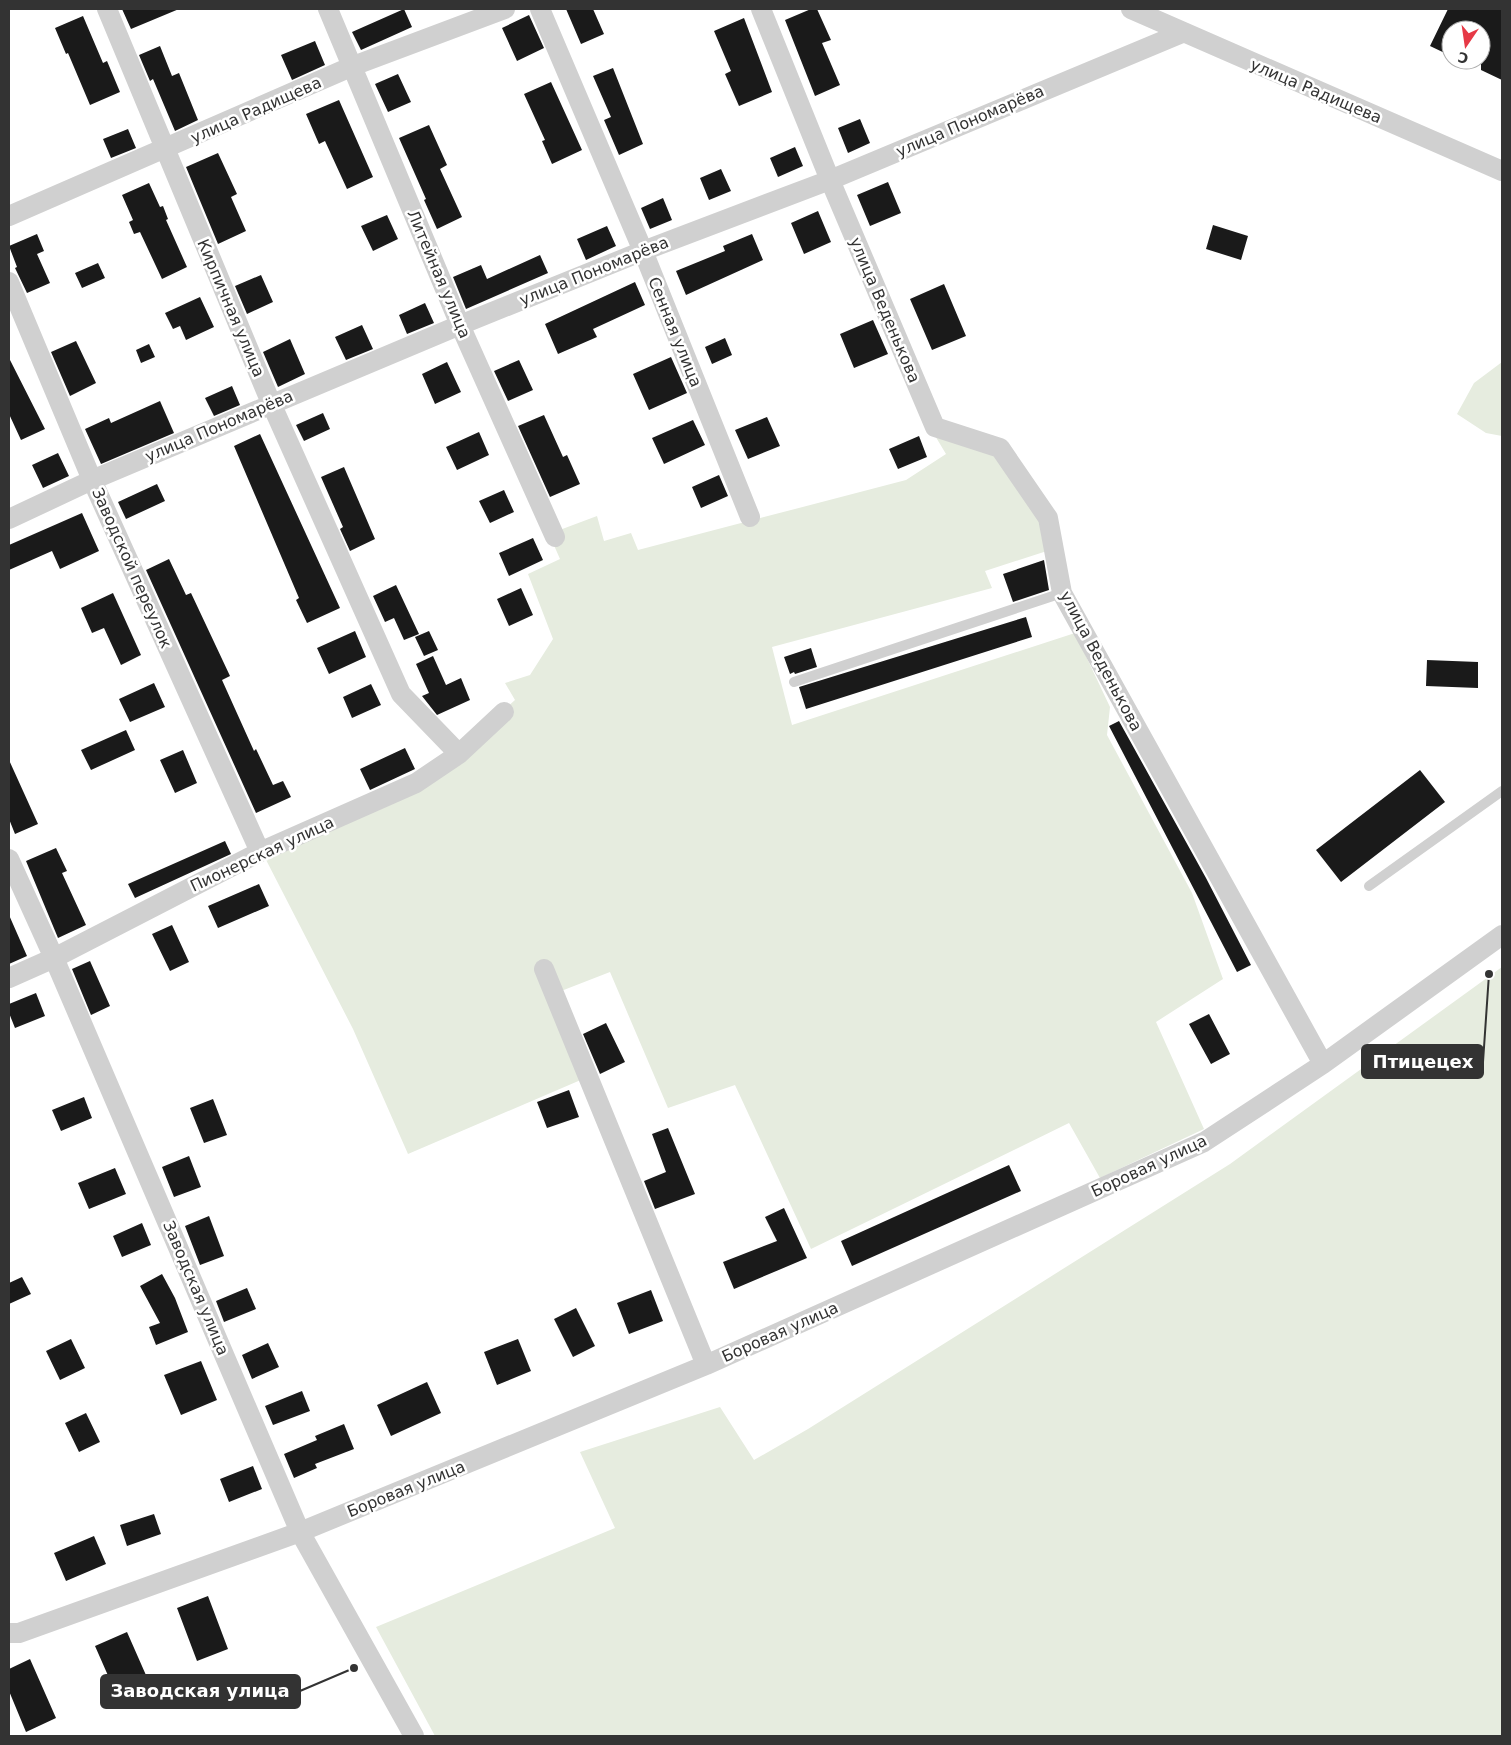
<svg xmlns="http://www.w3.org/2000/svg" width="1511" height="1745" viewBox="0 0 1511 1745" font-family="'DejaVu Sans',sans-serif">
<rect width="100%" height="100%" fill="#fff"/>
<!-- green -->
<path fill="#e6ecdf" d="M1502,362V436L1486,433L1457,414L1474,383Z
M931,429L998,453L1041,518L1050,550L985,571L992,588L772,647L792,725L1075,633L1110,707L1107,735L1192,893L1223,979L1156,1022L1204,1129L1100,1178L1069,1123L811,1249L735,1085L668,1108L610,972L556,993L583,1079L408,1154L353,1029L263,854L416,788L515,700L505,683L530,675L553,639L528,574L560,559L549,534L597,516L604,541L631,533L638,550L906,480L946,454Z
M1502,967V1736H435L376,1627L615,1528L580,1452L720,1407L754,1460L808,1429L1230,1164Z"/>
<!-- building -->
<path fill="#1a1a1a" d="M122,9H179L131,29Z
M404,9L412,27L361,50L352,32Z
M566,9H593L604,34L581,44Z
M811,9H817L831,40L822,43L840,85L815,96L785,20Z
M1448,9H1502V80L1481,70V30H1451V56L1430,46Z
M529,15L544,48L517,61L502,28Z
M83,16L103,63L107,61L120,92L90,105L68,53L66,54L55,28Z
M744,18L772,92L739,106L725,74L731,71L714,31Z
M315,41L325,65L292,80L281,55Z
M160,46L172,76L179,73L198,120L175,131L153,79L150,81L139,55Z
M613,68L643,144L619,155L604,120L611,117L593,76Z
M398,74L411,102L388,112L375,84Z
M551,82L582,150L552,164L542,141L545,140L524,94Z
M339,100L373,177L347,189L325,141L319,144L306,114Z
M860,119L870,143L848,153L838,128Z
M429,125L447,165L440,169L462,217L437,229L424,200L426,199L399,138Z
M128,129L136,148L111,158L103,139Z
M795,147L803,166L778,177L770,158Z
M218,153L237,194L231,197L246,231L218,244L186,167Z
M721,169L731,191L709,200L700,178Z
M888,182L901,213L870,226L857,195Z
M149,183L160,207L163,206L168,219L166,220L187,267L162,279L140,232L134,234L129,222L133,220L122,195Z
M663,198L672,220L650,229L641,208Z
M818,211L831,242L804,254L791,223Z
M387,215L398,239L373,251L361,226Z
M1213,225L1248,236L1241,260L1206,249Z
M607,226L616,246L586,260L577,239Z
M37,234L44,251L37,254L50,283L27,293L15,268L17,267L9,246Z
M752,234L763,260L686,295L676,271L725,251L723,246Z
M540,255L548,273L466,309L453,277L481,265L487,279Z
M98,263L105,278L82,288L75,273Z
M261,275L273,302L247,314L235,286Z
M635,282L645,305L593,329L597,337L558,354L545,324Z
M944,284L966,336L932,350L910,299Z
M200,297L214,327L186,340L180,326L173,329L165,313Z
M425,303L434,323L407,334L399,315Z
M873,320L888,354L854,368L840,334Z
M362,325L373,349L346,360L335,337Z
M725,338L732,355L712,364L705,347Z
M290,339L305,374L278,387L263,352Z
M76,341L96,383L70,396L51,352Z
M149,344L155,357L141,363L136,350Z
M671,357L687,393L649,410L633,374Z
M9,358L45,429L21,440L9,414Z
M519,360L533,390L508,401L494,371Z
M447,362L461,392L435,404L422,374Z
M232,386L240,405L214,416L205,398Z
M160,401L174,433L101,464L85,429L109,418L111,423Z
M323,413L330,429L304,441L296,425Z
M544,415L563,457L567,455L580,484L550,497L518,426Z
M767,417L780,446L748,459L735,430Z
M693,420L705,445L664,464L652,438Z
M479,432L489,455L457,470L446,447Z
M260,434L340,608L307,623L296,600L299,598L234,446Z
M919,436L927,457L898,469L889,449Z
M58,453L69,476L43,488L32,465Z
M344,467L375,539L350,551L340,529L343,527L321,477Z
M719,475L728,496L701,508L692,487Z
M157,484L165,501L126,519L118,502Z
M504,490L514,512L490,523L479,501Z
M82,513L99,551L60,569L52,551L9,570V545Z
M533,538L543,560L509,576L499,553Z
M169,559L186,595L191,593L230,676L222,680L254,751L256,749L273,785L283,781L291,797L256,813L146,570Z
M1044,560L1049,590L1013,602L1003,574Z
M396,585L419,634L404,640L394,618L385,622L373,596Z
M521,588L533,615L509,626L497,599Z
M113,593L141,655L121,665L104,628L92,633L81,608Z
M1026,617L1032,637L806,709L799,687Z
M355,631L366,657L329,674L317,648Z
M429,631L438,650L424,656L415,637Z
M811,648L817,667L795,674L794,672L790,674L784,657Z
M433,656L446,685L461,678L470,700L437,715L422,696L429,693L416,664Z
M1427,660L1478,662V688L1426,686Z
M154,683L165,707L130,722L119,699Z
M371,684L381,705L352,718L343,697Z
M1119,721L1206,878L1251,965L1237,972L1109,726Z
M126,730L135,750L91,770L81,750Z
M405,748L415,769L370,790L360,769Z
M183,750L197,783L175,793L160,760Z
M9,760L38,824L15,834L9,819Z
M1420,770L1445,802L1341,882L1316,850Z
M225,841L231,854L135,898L128,884Z
M56,848L67,871L62,873L86,925L58,938L26,861Z
M259,884L269,906L218,928L208,906Z
M9,915L27,956L9,964Z
M172,925L189,962L170,971L152,934Z
M90,961L110,1006L91,1015L72,969Z
M36,993L45,1016L15,1028L9,1013V1004Z
M1209,1014L1230,1054L1211,1064L1189,1024Z
M606,1023L625,1062L600,1074L583,1034Z
M569,1090L579,1117L547,1128L537,1102Z
M84,1097L92,1118L61,1131L52,1110Z
M213,1099L227,1135L204,1143L190,1108Z
M668,1128L695,1194L655,1209L644,1181L666,1172L652,1134Z
M189,1156L201,1187L174,1197L162,1167Z
M1009,1165L1021,1191L852,1266L841,1241Z
M115,1168L126,1194L89,1209L78,1183Z
M784,1208L807,1258L734,1289L723,1262L777,1241L765,1217Z
M209,1216L224,1256L200,1265L185,1226Z
M142,1223L151,1245L122,1257L113,1236Z
M162,1274L175,1298L188,1332L156,1345L149,1327L160,1323L140,1286Z
M22,1277L31,1294L9,1304V1283Z
M247,1288L256,1309L224,1322L216,1301Z
M651,1290L663,1321L629,1334L617,1303Z
M576,1308L595,1346L573,1357L554,1319Z
M71,1339L85,1368L60,1380L46,1351Z
M518,1339L531,1371L497,1385L484,1352Z
M268,1343L279,1367L252,1379L242,1355Z
M201,1361L217,1400L181,1415L164,1375Z
M427,1382L441,1413L391,1436L377,1405Z
M302,1391L310,1411L273,1425L265,1406Z
M86,1413L100,1442L79,1452L65,1423Z
M344,1424L354,1449L315,1464L317,1468L294,1478L284,1454L317,1440L315,1436Z
M253,1466L262,1489L229,1502L220,1479Z
M154,1514L161,1534L127,1546L120,1525Z
M94,1536L106,1564L66,1581L54,1553Z
M208,1596L228,1649L197,1661L177,1608Z
M127,1632L149,1682L117,1696L95,1646Z
M30,1659L56,1718L26,1732L9,1691V1669Z"/>
<g fill="none" stroke-linecap="round" stroke-linejoin="round">
<!-- service -->
<path stroke="#d0d0d0" stroke-width="10" d="M794,682L1062,593
M1369,886L1502,791"/>
<!-- minor -->
<path stroke="#d0d0d0" stroke-width="20" d="M107,9L271,403L401,694L459,754
M328,9L460,325L555,537
M540,9L643,251L750,517
M761,9L830,180L935,427L1000,448L1048,518L1062,593L1323,1064
M1131,9L1502,171
M9,216L353,66L505,9
M9,282L92,480L260,852
M9,519L92,480L460,325L643,251L830,180L1182,33
M9,859L54,958L300,1532L414,1736
M544,969L706,1365
M9,978L54,958L260,852L416,783L459,754L504,712
M9,1633H19L300,1532L706,1365L1204,1142L1323,1064L1502,935"/>
</g>
<g text-anchor="middle" dominant-baseline="central" stroke-width="5" stroke-linejoin="round" paint-order="stroke">
<!-- street labels -->
<g font-size="16" fill="#333" stroke="#fff">
<text transform="translate(1316 91) rotate(23)">улица Радищева</text>
<text transform="translate(256 110) rotate(-24)">улица Радищева</text>
<text transform="translate(970 121) rotate(-23)">улица Пономарёва</text>
<text transform="translate(594 271) rotate(-22)">улица Пономарёва</text>
<text transform="translate(439 274) rotate(67)">Литейная улица</text>
<text transform="translate(231 308) rotate(67)">Кирпичная улица</text>
<text transform="translate(885 310) rotate(67)">улица Веденькова</text>
<text transform="translate(675 332) rotate(68)">Сенная улица</text>
<text transform="translate(219 426) rotate(-23)">улица Пономарёва</text>
<text transform="translate(132 568) rotate(66)">Заводской переулок</text>
<text transform="translate(1101 661) rotate(62)">улица Веденькова</text>
<text transform="translate(262 854) rotate(-25)">Пионерская улица</text>
<text transform="translate(1149 1166) rotate(-25)">Боровая улица</text>
<text transform="translate(196 1288) rotate(67)">Заводская улица</text>
<text transform="translate(780 1332) rotate(-24)">Боровая улица</text>
<text transform="translate(406 1489) rotate(-22)">Боровая улица</text>
</g>
</g>
<!-- callouts -->
<path fill="none" stroke="#333" stroke-width="2" d="M1489 974L1483 1062M354 1668L300 1691"/>
<g fill="#333" stroke="#fff" stroke-width="2">
<circle cx="1489" cy="974" r="5"/>
<circle cx="354" cy="1668" r="5"/>
</g>
<g fill="#333" stroke="#333" stroke-width="2">
<rect x="1362" y="1045" width="121" height="33" rx="5"/>
<rect x="101" y="1675" width="199" height="33" rx="5"/>
</g>
<g font-size="18" text-anchor="middle" font-weight="bold" fill="#fff">
<text x="1423" y="1068">Птицецех</text>
<text x="200" y="1697">Заводская улица</text>
</g>
<!-- border -->
<rect width="1511" height="1745" fill="none" stroke="#333333" stroke-width="20"/>
<!-- north arrow -->
<g transform="translate(1466 45) rotate(193)"><circle r="24" fill="#ffffff" stroke="#adadad"/>
<path d="M0-4L9 19L0 12L-9 19Z" fill="#e63946"/>
<text y="-8" font-size="14" font-weight="bold" text-anchor="middle" fill="#333333">С</text>
</g>
</svg>
